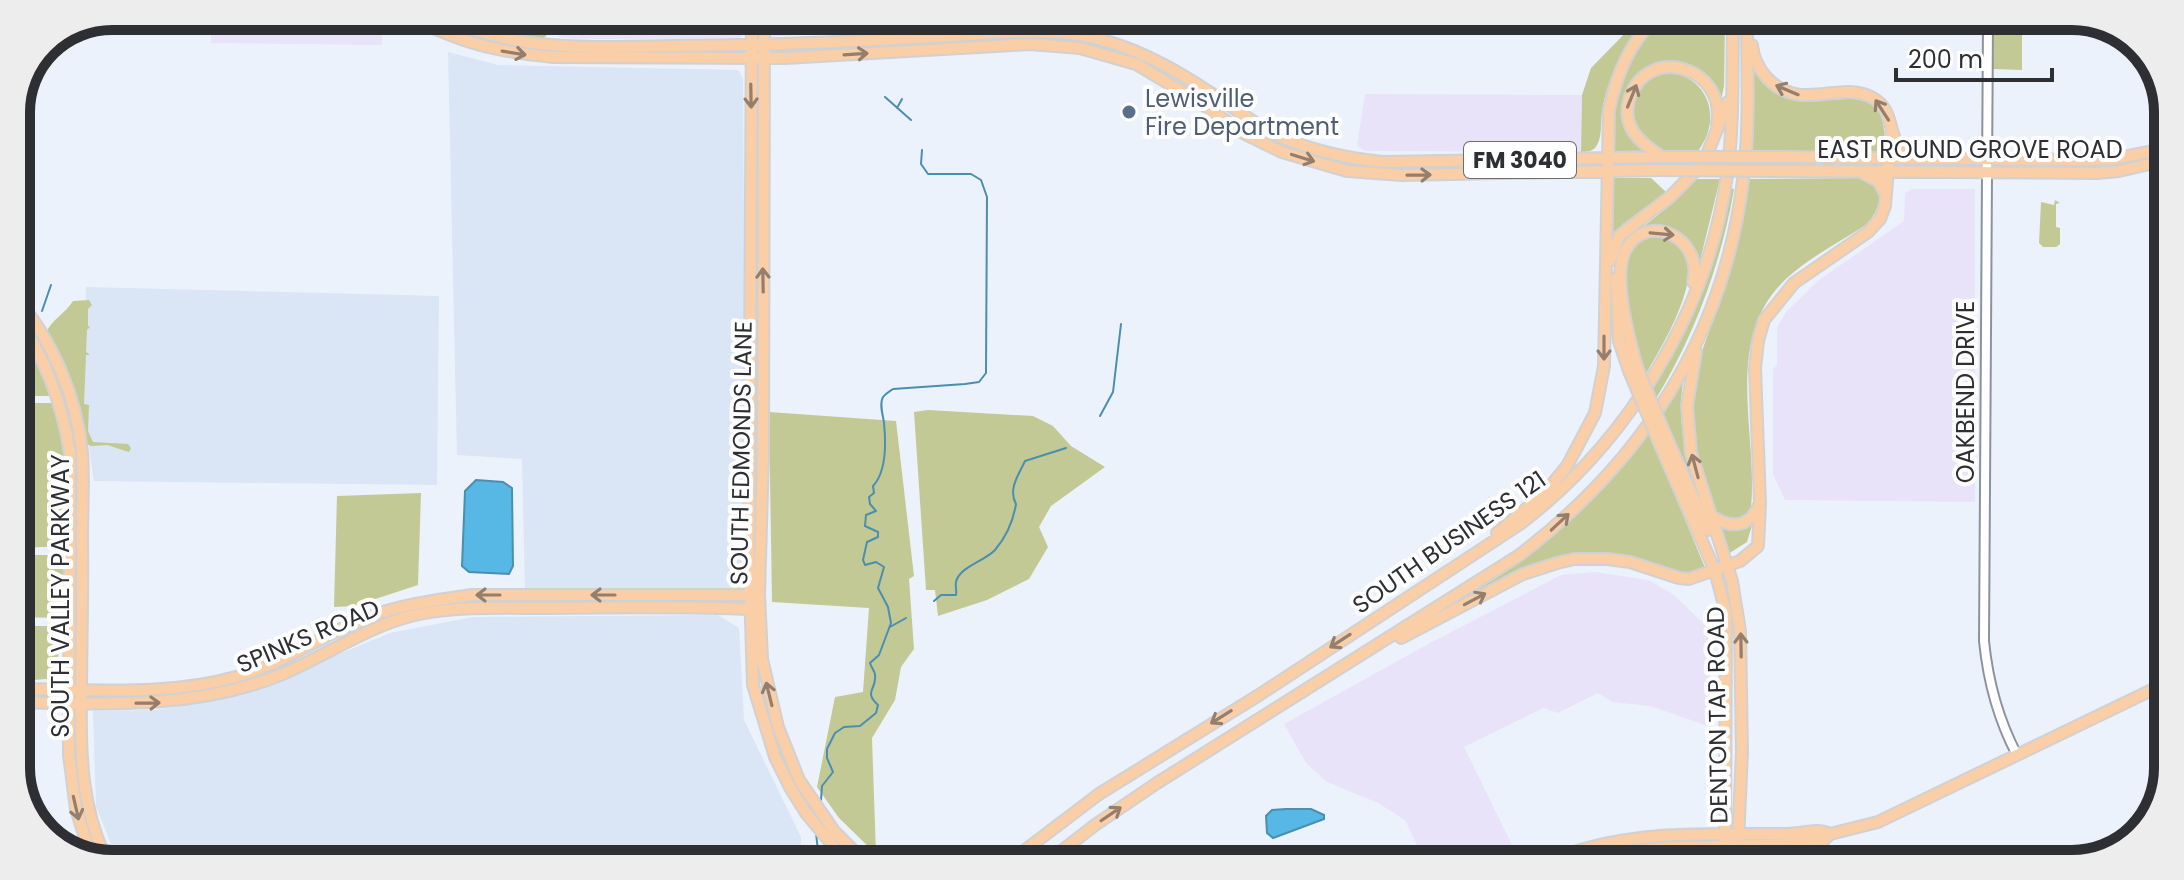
<svg xmlns="http://www.w3.org/2000/svg" width="2184" height="880" viewBox="0 0 2184 880" font-family="Poppins,sans-serif">
<rect width="100%" height="100%" fill="#ebf2fb"/>
<!-- commercial -->
<path fill="#e9e3f9" d="M211,16L383,17L382,45L211,43Z
M559,18H743V35L739,39H572L559,37Z
M768,18L899,19V28L767,37Z
M1027,19L1093,20L1091,27L1084,30L1027,24Z
M1365,94L1582,95L1581,152L1365,151L1357,145Z
M1912,189H1975V502L1785,500L1773,474V370L1777,364V327L1787,311L1819,280L1904,221L1905,193Z
M1595,572L1648,580L1673,594L1709,629L1711,727L1650,706L1612,702L1598,693L1558,713L1543,708L1464,747L1518,857L1508,862H1425L1405,820L1378,803L1327,782L1306,763L1284,724L1430,643L1561,575Z"/>
<!-- built -->
<path fill="#dae5f5" d="M448,52L498,65L738,70L743,78L746,540L743,559V590L525,591L522,459L457,455Z
M86,287L439,296L437,485L94,481L83,408Z
M718,615L739,628L744,720L801,837L800,859L116,857L96,806L93,711L155,710L238,696L390,633L473,617Z"/>
<!-- green -->
<path fill="#c2c995" d="M466,17H504L513,25L539,27L540,18H549L550,31L544,38L516,36L469,21Z
M855,19H888V33L820,35L816,33V29H843Z
M900,19H1027V24L899,28Z
M1637,21H1647C1626,47 1609,74 1603,106C1600,118 1603,135 1597,145C1594,151 1588,152 1581,152L1582,95L1591,68Z
M1657,22H1725L1724,86L1716,125L1709,87L1676,65L1630,87C1619,111 1621,134 1644,151H1612C1614,101 1621,59 1657,22Z
M1994,23H2022V70L1993,69Z
M1751,58C1760,69 1770,89 1783,95C1828,115 1891,67 1884,151H1750Z
M1669,72C1710,78 1722,120 1698,151C1684,151 1666,154 1654,148C1615,130 1628,76 1669,72Z
M1610,178H1651L1666,192L1623,224L1607,249Z
M1868,178C1887,189 1879,212 1866,225C1838,243 1804,260 1781,284C1724,344 1758,434 1751,508L1744,518L1733,522L1714,514C1705,485 1690,455 1689,424C1688,372 1710,336 1724,288C1735,252 1742,216 1747,179Z
M1697,179H1720L1698,269L1678,234H1634L1673,203Z
M1728,188L1734,189C1721,264 1694,337 1654,402L1649,391L1673,353L1691,313Z
M2167,194L2166,246L2155,224V195Z
M2055,200L2060,203L2056,204V227L2060,228V244L2056,247H2043L2039,243L2041,202L2054,205Z
M1647,236C1733,234 1663,344 1643,379C1632,348 1612,277 1632,247C1635,243 1642,240 1647,236Z
M89,300L92,305L88,309V326L90,327L87,330L86,352L90,355H86L84,404L89,405L88,431L93,442L128,444L131,448L129,452L107,445L91,446L87,444L46,333C51,320 66,313 73,301Z
M16,324L42,363L51,396H16Z
M1686,368C1673,419 1688,463 1703,512L1661,412Z
M16,403H57L64,428L68,546L16,548Z
M928,410L1033,416L1053,426L1071,446L1105,467L1051,506L1039,527L1048,547L1029,579L987,600L938,616L935,590H926L914,412Z
M769,412L896,421L914,576L909,579L914,649L901,667L895,700L872,738L876,854L839,818L817,787L835,697L863,692L869,608L772,602Z
M1649,433L1706,570L1682,576L1652,566L1572,558L1424,621C1466,596 1511,572 1547,540C1585,507 1617,471 1649,433Z
M421,493L418,585L354,606L334,607L337,496Z
M1753,522L1747,542L1728,554L1719,527L1734,529Z
M16,555H69L67,615L64,618L16,617Z
M16,626H66L58,656L47,679L16,681Z"/>
<!-- water -->
<path fill="#57b7e5" stroke="#4a8eb0" stroke-width="2" d="M476,480L503,482L512,488L513,566L509,574L469,572L462,566L465,491Z
M1286,809H1311L1324,815V819L1273,838L1267,833L1266,816L1272,810Z"/>
<g fill="none" stroke-linecap="round" stroke-linejoin="round">
<!-- stream -->
<path stroke="#4a8eb0" stroke-width="2" d="M885,97L911,120
M897,108L902,99
M42,311L51,285
M1100,416L1113,392L1121,324
M934,601L941,595H956C957,591 955,586 956,582C959,567 985,561 995,550C1007,536 1013,522 1016,504C1008,489 1018,476 1025,461L1066,448
M890,627L906,618
M821,800L822,786L833,772L827,758V749L835,733L844,727L860,726L876,713L878,705C863,691 877,690 875,675C875,671 871,667 870,663L879,655L891,623L888,607L878,588L884,567L876,562L865,565L863,560L867,542L878,537V532L865,526L866,515L876,511L870,504L869,497L874,493L873,486C887,471 886,443 884,423C883,415 879,404 883,397C886,393 889,392 893,389L965,384L979,382L986,373L987,197L981,180L971,174H928L921,164L922,150
M816,833L819,860"/>
<defs>
<path id="minor" d="M1988,23L1984,641C1988,681 1998,719 2017,755"/>
<path id="major" d="M409,17C463,43 493,51 553,57L785,58L1030,44L1080,48L1136,64L1198,101L1243,133L1282,152L1347,171L1402,175L1659,170
M441,17C519,53 589,47 673,46C761,46 847,42 934,37C989,34 1044,26 1098,39C1161,54 1215,97 1268,131C1304,149 1343,158 1383,162L1662,157
M752,18L749,556L753,685L775,757L791,789L806,813L845,860
M764,18L763,455L759,594L762,659L778,727L799,780L834,831L863,860
M1752,45C1753,57 1759,69 1767,78C1802,114 1839,79 1873,98C1898,112 1884,142 1911,158
M1662,157C1639,142 1620,126 1630,97C1648,44 1727,67 1717,124
M1774,157L2076,160L2113,159L2167,148
M1773,171L2097,173L2119,171L2167,160
M1861,172L1878,181L1886,195
M1610,261L1619,236L1671,196L1704,162L1728,102
M1616,278L1619,341L1629,371
M16,298C52,339 77,398 82,453C84,481 82,510 82,538C83,591 81,643 81,696C80,752 81,805 105,857
M16,316C46,358 62,403 70,453L69,755L76,809L91,857
M1696,352L1687,406L1691,453L1732,581L1740,631L1742,752L1737,863
M1637,367C1629,339 1612,278 1625,251C1645,210 1704,237 1693,282
M1668,441L1708,530
M1661,447L1715,571L1726,613L1725,846L1722,863
M1709,514C1727,528 1749,530 1759,505
M1497,533L1545,493L1567,466L1595,413L1604,366L1609,110C1616,77 1628,45 1652,22
M1401,638L1523,574L1557,563L1574,559H1607L1630,562L1679,578L1689,579L1740,561L1758,546L1760,503L1755,368L1758,341L1764,320L1794,283L1868,232L1880,219L1885,206L1891,133
M16,689C89,689 165,697 236,677C282,664 320,636 364,619C398,605 436,600 472,595H753
M16,702C105,704 196,709 280,675C328,655 368,625 419,614C460,606 505,608 546,608C615,607 685,606 753,609
M1012,860L1099,794L1259,695L1520,524C1629,441 1708,311 1727,175C1734,124 1732,73 1733,22
M1050,860L1095,825L1157,783L1518,556C1642,462 1724,337 1743,180C1750,129 1747,74 1747,22
M1546,862C1630,828 1701,835 1788,834C1802,834 1817,827 1830,834L1878,822L2162,685
M1583,862C1661,837 1744,852 1824,840L1830,834"/>
</defs>
<!-- minor casing -->
<use href="#minor" stroke="#8d939c" stroke-width="12"/>
<!-- major casing -->
<use href="#major" stroke="#d1d1d2" stroke-width="14"/>
<!-- minor -->
<use href="#minor" stroke="#fff" stroke-width="8"/>
<!-- major -->
<use href="#major" stroke="#facea7" stroke-width="10"/>
<defs>
<path id="major-bridge" d="M1662,157H1774
M1659,170L1773,171
M1637,367L1668,441
M1629,371L1661,447"/>
</defs>
<!-- major-bridge casing -->
<use href="#major-bridge" stroke="#d1d1d2" stroke-width="14" stroke-linecap="butt"/>
<!-- major-bridge -->
<use href="#major-bridge" stroke="#facea7" stroke-width="10"/>
</g>
<!-- one-way arrows -->
<defs><path id="oneway-shaft" d="M-6 0H5M1.5-3L5.5 0L1.5 3" fill="none" stroke-width="1.6" stroke-linecap="round" stroke-linejoin="round" transform="scale(2)"/></defs>
<g stroke="#947e6d">
<use href="#oneway-shaft" transform="translate(514 53) rotate(9)"/>
<use href="#oneway-shaft" transform="translate(856 54) rotate(-4)"/>
<use href="#oneway-shaft" transform="translate(1787 90) rotate(-157)"/>
<use href="#oneway-shaft" transform="translate(751 96) rotate(89)"/>
<use href="#oneway-shaft" transform="translate(1632 96) rotate(-68)"/>
<use href="#oneway-shaft" transform="translate(1882 110) rotate(-123)"/>
<use href="#oneway-shaft" transform="translate(1303 158) rotate(17)"/>
<use href="#oneway-shaft" transform="translate(1419 175) rotate(-1)"/>
<use href="#oneway-shaft" transform="translate(1662 234) rotate(5)"/>
<use href="#oneway-shaft" transform="translate(763 280) rotate(-91)"/>
<use href="#oneway-shaft" transform="translate(1604 348) rotate(90)"/>
<use href="#oneway-shaft" transform="translate(1695 466) rotate(-105)"/>
<use href="#oneway-shaft" transform="translate(1560 522) rotate(-43)"/>
<use href="#oneway-shaft" transform="translate(488 595) rotate(-180)"/>
<use href="#oneway-shaft" transform="translate(603 595) rotate(180)"/>
<use href="#oneway-shaft" transform="translate(1475 599) rotate(-28)"/>
<use href="#oneway-shaft" transform="translate(1340 641) rotate(147)"/>
<use href="#oneway-shaft" transform="translate(1741 645) rotate(-91)"/>
<use href="#oneway-shaft" transform="translate(769 694) rotate(-104)"/>
<use href="#oneway-shaft" transform="translate(148 703) rotate(-1)"/>
<use href="#oneway-shaft" transform="translate(1221 717) rotate(148)"/>
<use href="#oneway-shaft" transform="translate(76 808) rotate(77)"/>
<use href="#oneway-shaft" transform="translate(1111 814) rotate(-34)"/>
</g>
<!-- markers -->
<circle fill="#5c6f8a" stroke="#fefefe" stroke-width="3" cx="1129" cy="112" r="8"/>
<g text-anchor="middle" dominant-baseline="central" stroke-width="8" stroke-linejoin="round" paint-order="stroke">
<!-- shield labels -->
<rect fill="#fefefe" stroke="#6c6d70" stroke-width="2" x="1464" y="142" width="112" height="36" rx="6"/>
<g font-size="22" font-weight="bold" fill="#2d2f33">
<text x="1520" y="160">FM 3040</text>
</g>
<!-- service labels -->
<g font-size="24" fill="#4e5e75" stroke="#fefefe" text-anchor="start">
<text x="1145" y="98">Lewisville<tspan x="1145" dy="28">Fire Department</tspan></text>
</g>
<!-- street labels -->
<g font-size="24" fill="#2d2f33" stroke="#fefefe">
<text x="1970" y="149">EAST ROUND GROVE ROAD</text>
<text transform="translate(1965 392) rotate(-90)">OAKBEND DRIVE</text>
<text transform="translate(741 453) rotate(-89)">SOUTH EDMONDS LANE</text>
<text transform="translate(1449 542) rotate(-35)">SOUTH BUSINESS 121</text>
<text transform="translate(60 596) rotate(-90)">SOUTH VALLEY PARKWAY</text>
<text transform="translate(308 636) rotate(-23)">SPINKS ROAD</text>
<text transform="translate(1717 715) rotate(-91)">DENTON TAP ROAD</text>
</g>
</g>
<!-- crop -->
<path d="M0 0H2184V880H0ZM112 30H2072A82 82 0 0 1 2154 112V768A82 82 0 0 1 2072 850H112A82 82 0 0 1 30 768V112A82 82 0 0 1 112 30Z" fill="#ededee" fill-rule="evenodd"/>
<path fill="none" stroke="#2d2f33" stroke-width="10" d="M112 30H2072A82 82 0 0 1 2154 112V768A82 82 0 0 1 2072 850H112A82 82 0 0 1 30 768V112A82 82 0 0 1 112 30Z"/>
<!-- scale -->
<path d="M1896 68v12h156v-12" fill="none" stroke="#2d2f33" stroke-width="4"/>
<text x="1908" y="68" font-size="24" fill="#2d2f33" stroke="#fefefe" stroke-width="6" paint-order="stroke">200 m</text>
</svg>
